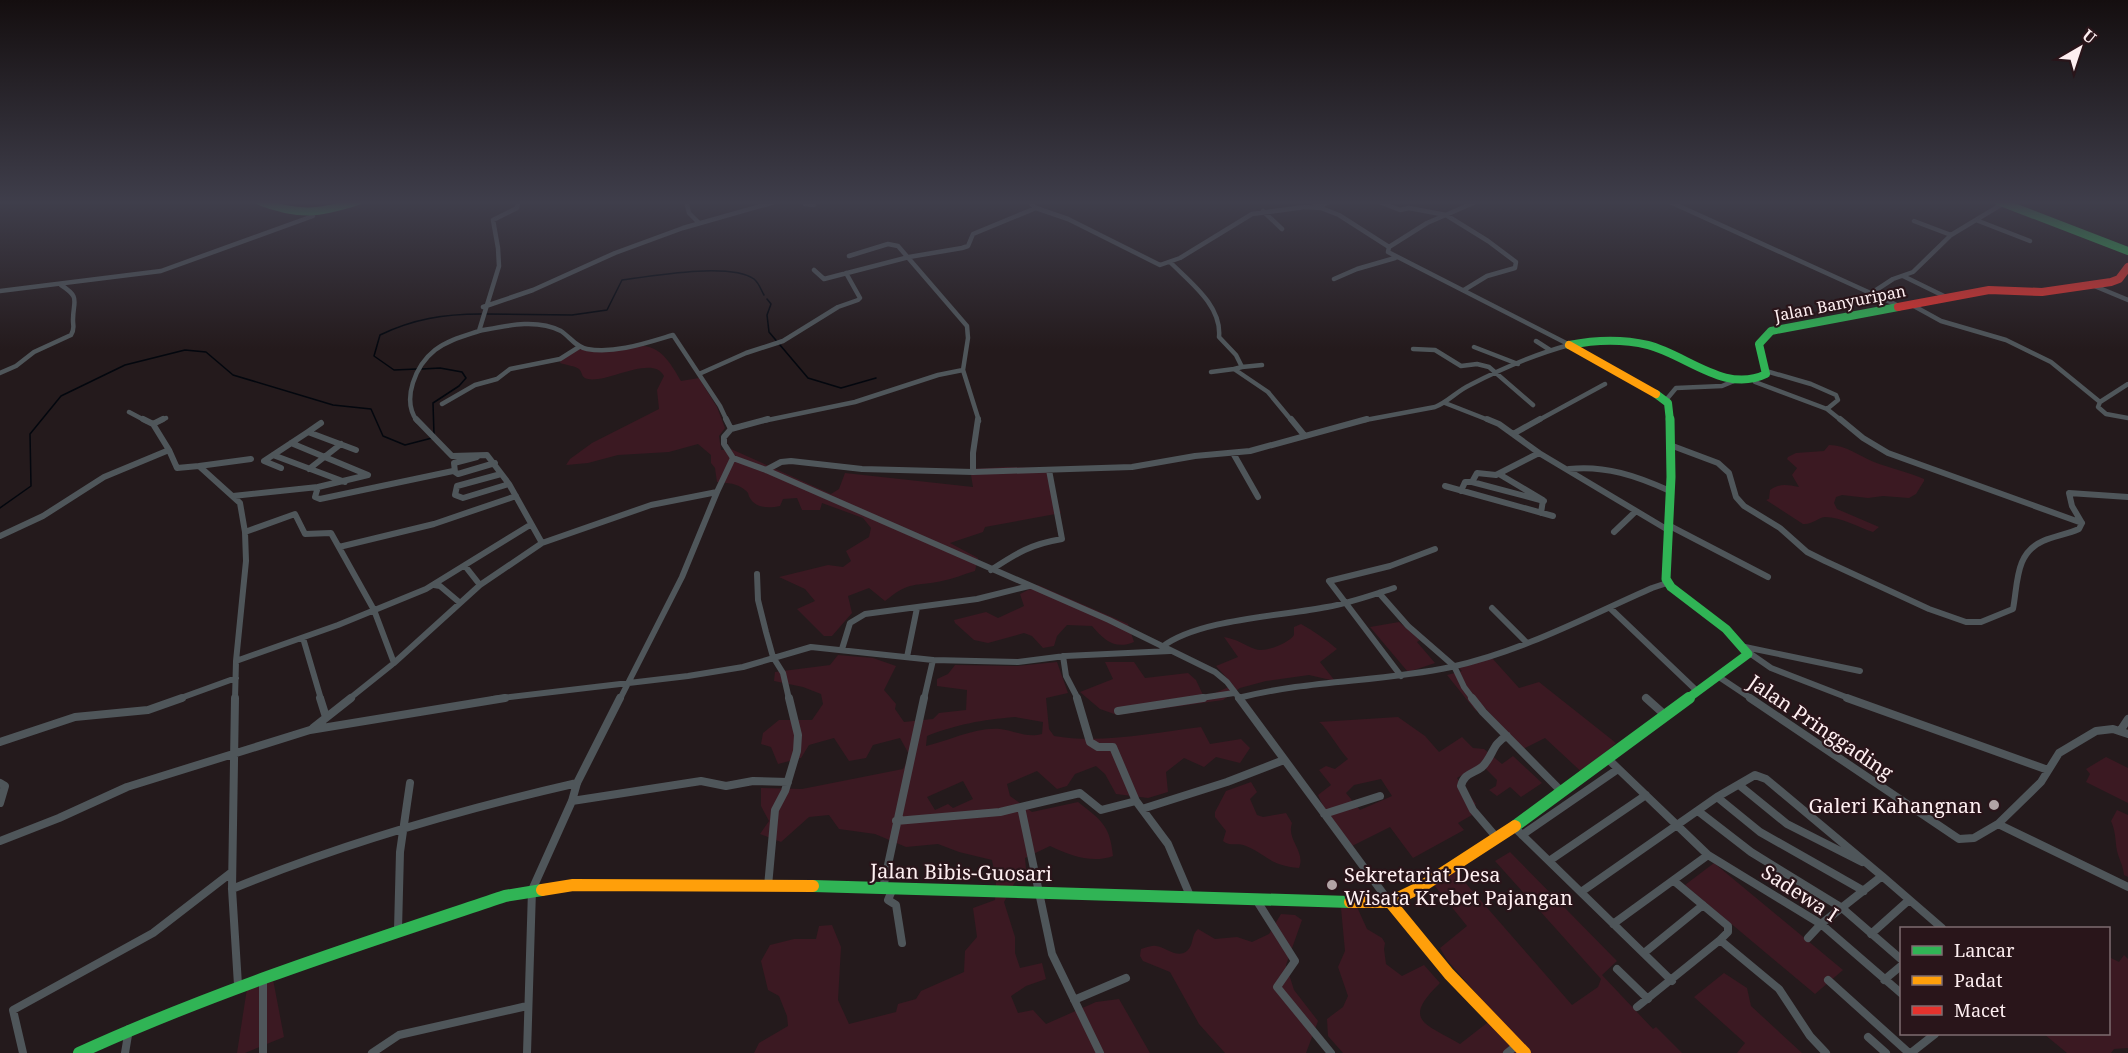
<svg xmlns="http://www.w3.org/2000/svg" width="2128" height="1053" viewBox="0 0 2128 1053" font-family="'Noto Serif',serif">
<rect width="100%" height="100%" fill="#241a1c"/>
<!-- green -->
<path fill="#3b1922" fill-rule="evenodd" d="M644,346C663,348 672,366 681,381L699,378L717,407L725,428L719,436L721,450L731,449L831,494L839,489L845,473L973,487L970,469L1006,467L1047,468L1061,513L985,527L983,532L950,543L978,558L975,571C964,574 953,579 942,581C914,587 911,580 885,601L869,588L848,596L852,613L832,636H824L797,609L815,601L805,589L779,577L828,565L843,567L851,561L846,551L869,537L871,528L863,518L822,503L820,510H802L797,498L783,499L780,506C770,508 756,509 750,498C747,493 750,494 745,490C737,483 728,483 717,482L715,468L711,463V455L698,444L669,452L618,455L588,463L566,465L570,459L592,443L659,409L657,390L664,376C653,354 608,383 588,379C581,378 583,373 579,369C575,366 566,365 560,363L561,360L579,349L587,350Z
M1829,445C1846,445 1859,456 1874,462C1890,468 1908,472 1924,479V481L1916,494L1909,498L1883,496L1868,498L1842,495L1836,497L1834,503L1837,509L1879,527L1873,532C1857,527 1842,517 1825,517C1817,518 1812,525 1803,524L1766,500L1769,499L1770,490C1780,483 1787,485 1799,487L1792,475L1797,468L1787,459L1788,457L1796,453L1824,451Z
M1038,585L1128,624L1134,642C1115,650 1104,640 1092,626L1067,625L1057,636L1054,646L1043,648L1032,636L1024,633L988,643L974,640L955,623L954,620L986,612L998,618L1024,606L1020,594Z
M1399,622L1420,640L1417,642L1435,663L1408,672L1370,627Z
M1301,624C1314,631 1325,639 1337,649L1320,662L1335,681L1309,675L1266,681L1240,688L1223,700L1117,715L1100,709L1080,692L1113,679L1105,662H1134L1145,678L1188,673L1196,680L1203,695L1213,694L1233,685L1216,666L1238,657L1224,637C1237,639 1244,645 1255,649C1265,653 1289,643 1294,635V627Z
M838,655L873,658L896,666L884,690L896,704L895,709L904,722L933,719L939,713L966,710L967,690L937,686V679L948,674L955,665L1017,666L1057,662L1068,693L1046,698L1049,729L1054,736C1102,744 1152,733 1201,727L1210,744L1241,739L1250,748L1240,763L1216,757L1204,767L1184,758L1166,772L1168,792L1148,798L1116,794L1105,774L1096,766L1075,774L1067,786L1057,789L1037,771L1007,784L1010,796L1032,812L1078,802C1101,820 1110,825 1113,856C1092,864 1069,855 1050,846L1025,858L1027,880L1015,882L1004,902L1015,937V953L1020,968L1042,963L1046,979L1026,986L1011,996L1018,1013L1033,1010L1046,1024L1096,1002L1119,999L1150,1053H754L759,1043L788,1026L787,1016L779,996L768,990L761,961L770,945L794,939H816L819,926L832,925L841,947L838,1000L849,1024L896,1012L898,1004L916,999L921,991L964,972L965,951L977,937L973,908L995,900L996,881L992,860L959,852L938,844L906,847L875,834L839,829L829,815L809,817L781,842L760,834L769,821L761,806V788L802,789L903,769L910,756L900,738L873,745L866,758L849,761L834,738L809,745L801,758L778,764L771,747L761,744L763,733L779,720H812L823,704L821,694L803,687L774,681L775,672L830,665ZM1015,717L1043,722L1042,734C1026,738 1016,731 1000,729C975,727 949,741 926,746L927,736C958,724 981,720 1015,717ZM963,781L973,799L953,808L948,804L935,810L927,797Z
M1492,658L1519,688L1539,682L1616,743L1606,752L1588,778L1545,738L1523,749L1484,707L1476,711L1447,675L1462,671L1459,668Z
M1398,717L1425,736L1439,752L1462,737L1473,748L1484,749L1502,764L1513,756L1542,783L1521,797L1510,787L1497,796L1489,790L1496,786L1497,780L1481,764L1457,778L1476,804L1469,809L1472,815L1458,823L1464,830L1413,858L1390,827L1352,846L1323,806L1318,795L1331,785L1319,770L1326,766L1335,769L1348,759C1340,751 1325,725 1319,722ZM1381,779L1392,796L1360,810L1346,793L1354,785Z
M2106,757L2128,768V803L2086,782L2090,774L2086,769Z
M1251,782L1257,792L1250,799L1257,815L1263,817L1286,813L1292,823C1286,840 1306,851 1299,868C1269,865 1269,856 1246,846C1237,842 1230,847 1223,841L1226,831L1215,817V812L1226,791Z
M2117,810L2128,815V877L2124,875C2123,865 2119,859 2117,851C2115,840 2116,832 2111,821Z
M1510,852L1617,961L1602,975L1653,1029L1656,1027L1682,1053H1343L1328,1036L1327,1019L1343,1007L1348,996L1338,967L1345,951L1341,908L1357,907L1367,929L1382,938L1385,943L1384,949L1386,964L1402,976L1424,965L1440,983C1401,1021 1425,1023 1460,1044L1496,1016L1447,960L1440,948L1467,926L1434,885L1455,871L1572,1005L1598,987L1601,979L1495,861Z
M1714,863L1843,970L1815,994L1685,885Z
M1281,914L1295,915L1302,920L1286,965L1294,990L1318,1021L1306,1053H1225L1199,1024L1170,972L1143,961L1140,956L1141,949C1146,948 1151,945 1156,946C1166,947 1178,960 1188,950C1194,944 1191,935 1198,929L1215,939L1237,937L1252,942L1269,934Z
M2124,955L2128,959V1048L2114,1049L2111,1053H2067L2044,1034H2108L2109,957L2119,962Z
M1724,973L1747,988L1751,1006L1802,1053H1737L1745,1043L1694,997Z
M272,974L284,1037L245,1053H237L248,982Z"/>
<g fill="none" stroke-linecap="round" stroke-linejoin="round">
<!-- stream -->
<path stroke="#03070e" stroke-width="1.5" d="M767,299L771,304L767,315L769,332L808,378L841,388L876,378
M486,314L572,315L607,310L622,280C651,276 730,262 754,279C759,283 761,290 764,295
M417,369L394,370L374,356L380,335C413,319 444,314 481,314
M422,369L440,368L462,372L466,378L459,386L433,403L434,435
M0,508L31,486L30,434L61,396L125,365L185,350L206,352L233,375L333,405L371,409L383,436L405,445L432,438"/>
<!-- street-far2 -->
<path stroke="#4f565a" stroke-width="4.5" d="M686,201L689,213L699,223
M803,201L805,204L814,205
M1028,201L1036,208L1068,219L1160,265L1180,258L1252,214L1305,207L1321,208L1339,215L1389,247
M1312,201L1319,207L1330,201
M1377,201L1400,210L1409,208L1446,215L1488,241L1516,262L1515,268L1487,276L1464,290
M1478,201L1427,223L1389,247L1388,252L1568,344
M1668,201L1899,306
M1263,211L1282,229
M1976,220L2030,241
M1914,221L1951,235
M849,256L888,244L898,246L967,326L968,338L963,370L979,421
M1171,263C1191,283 1222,306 1219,337L1236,355L1242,367L1234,369L1268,392L1292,421
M814,270L824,279L909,257L962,248L968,246L973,234L1036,208
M1903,276L1946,297
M1334,279L1357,269L1395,258
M2092,285L2128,300
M0,291L161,271L313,216
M1870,294L1893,279L1913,272L1951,235L2004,203
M1912,305L1941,321L2006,340L2051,362L2100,402
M483,307L533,290L615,253L683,228L778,201
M479,331C505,326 536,318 561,331C570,337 576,347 587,349C615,354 646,343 673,335L720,406L727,421
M1536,341L1550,350
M1474,347L1518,364
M1413,349L1435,350L1461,366L1477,364L1489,367L1533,405
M1242,367L1262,365
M1766,371L1811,384L1836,395L1838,400L1827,409
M1211,372L1234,369
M0,373L16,366L34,352L71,335C75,329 73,327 73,320C73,300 81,298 61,285
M699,374L746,353L783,341L838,307L858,300L860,298L846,273
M1755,382L1827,409L1842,421
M1666,400L1676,388L1722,386L1734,381
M2100,402L2098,407L2106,414L2128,418
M2100,402L2128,384
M1445,403L1491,421
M442,404L475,385L497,379L510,369L560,359L579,347
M129,412L146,421
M160,421L166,418
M417,421C401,399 416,365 435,350C448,340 464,336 479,331L499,266L498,248L493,220L517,208L519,201
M763,421L855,402L938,375L963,370
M1360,421L1435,407C1448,402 1457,391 1470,385C1501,369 1536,354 1569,345
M1537,421L1605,384"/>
<!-- street-far1 -->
<path stroke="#4f565a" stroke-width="6" d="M143,419L153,424L169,450
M416,419L452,456L487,455L509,484L542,543L651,505L717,492L682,577L620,699
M726,419L731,429
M1291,419L1304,435
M1840,419L1863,438L1888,453L2082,523
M153,424L163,419
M308,432L321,423
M1513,434L1540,419
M291,443L368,475L318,487
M1670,445L1718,463L1729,473L1736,497L1744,506L1780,528L1807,552L1825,561L1929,609L1966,622H1981L2013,609C2018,583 2015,553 2043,541C2055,536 2068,534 2079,529L2082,523
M1233,453L1258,497
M1539,453L1668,530
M273,455L345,482
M477,457L454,463L455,472L458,474L495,463
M733,458L724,444V437L731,429L768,419
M199,466L251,459
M281,468L264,461L308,432L356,450
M309,469L341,444
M1569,469C1605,465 1637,476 1670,491
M766,470L781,462L791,461L862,469L973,472L1132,467L1195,456L1250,451L1367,419
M973,472V453L978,419
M501,474L457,486L455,495L463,498L509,484
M1499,474L1543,500L1541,513
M1472,482L1477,473L1496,475L1539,453L1499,424L1487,419
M1445,486L1553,516
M1461,491L1465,482H1472L1544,501
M717,492L733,458L766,470L1109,620L1215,672L1227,682L1240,699
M233,496L318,487L315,497L320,499L453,471
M2082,523L2072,506L2069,493L2128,497
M1668,525L1768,577
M245,532L295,514L305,534L331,533L374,610L394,663L349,699
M1614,532L1635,512
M0,536L43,516L104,477L169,450L177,468L199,466L240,503L245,532L246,561L236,661L235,699
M339,547L434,524L516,496
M465,566L480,585L542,543
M991,570C1017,553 1031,544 1062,539L1049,470
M757,574L758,600L766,632L773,657L783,673L789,699
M434,585L440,586L459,602
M1379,593L1408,626L1454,666L1464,687L1473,699
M1492,608L1526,642
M1611,609L1698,692
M303,638L321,699
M1162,647C1198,619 1282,616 1327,607C1350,603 1372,595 1394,588
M1745,647L1860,671
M842,649L850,623L865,614L977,599L1029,586
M1748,652L1771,668L1851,699
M1063,656L1066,676L1078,699
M907,657L917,608
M236,661L338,625L426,589L530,525
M394,663L480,585
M1401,676L1329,581L1390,566L1435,549
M1719,677L1752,699
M1238,698C1308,680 1381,682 1451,667C1523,651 1586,617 1652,588L1667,583
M178,699L236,678
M493,699L688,676L743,667L811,647L933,660L1018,662L1065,656L1170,651
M924,699L933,660
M1194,699L1234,693"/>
<!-- street -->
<path stroke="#4f565a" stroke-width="8" d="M235,698L232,889L238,985
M320,698L326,717
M1077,698L1090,742L1098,747H1113L1136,801L1168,844L1191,898
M1239,698L1388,900
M1472,698L1483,712L1562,792
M1646,698L1665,715
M1750,698L1959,839L1974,838L1998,824L2128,887
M1847,698L2048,770
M1118,711L1203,698
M313,728L351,698
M2120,731L2128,719
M0,742L75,717L148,710L182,698
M1607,758L1708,855L1821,924L1902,994
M0,783L5,786L0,803
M1739,785L1787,824L1862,862
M1717,797L1760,832L1864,891
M572,801L701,781L726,786L753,781L788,782
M1021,807L1052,954L1100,1053
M1142,809L1227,782L1284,760
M1698,811L1751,852L1842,908L1902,960
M1324,814L1380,796
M896,821L1000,812L1080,793L1101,810L1136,801
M1998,824L2041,782L2059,753L2096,731L2113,729L2128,734
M1514,827L1672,981
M1522,835L1618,769
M1497,838L1473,810L1461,786C1464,773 1473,774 1482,767C1493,757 1492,743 1507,736
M0,841L59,818L127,787L310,730L505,698
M1549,861L1646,795
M1674,881L1728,926V932L1720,940L1779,989L1810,1036L1826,1053
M768,886L775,810L785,791L797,751L798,735L789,698
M883,888L924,698
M893,888L888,900L896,905L902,943
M232,889C344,843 459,810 577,783
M1581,892L1717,797L1755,775L1766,779L1882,876
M1257,901L1295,961L1277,987L1331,1053
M1613,924L1708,855
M398,930L400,852L410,783
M1871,934L1909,900
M1808,938L1821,924L1882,876L1942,928
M1644,953L1703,905
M1617,969L1648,999
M263,977V1053
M1828,980L1909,1053
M1884,980L1902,965
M1074,1000L1126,978
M1637,1007L1720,940
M1868,1037L1886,1053
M23,1053L13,1010L153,933L232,872
M125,1053L129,1029
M372,1053L399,1035L527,1006
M527,1053L532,890L572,801L577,783L620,698
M1507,1053L1517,1045
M1911,1053L1935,1034"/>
<!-- fast-far2 -->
<path stroke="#30b455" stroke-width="8" d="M259,201C298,216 319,214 358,201
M1998,201L2128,251
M1569,345C1594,340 1623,339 1648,345C1687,355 1725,394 1766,374L1759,344L1771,331L1898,307
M1656,394L1668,403L1670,421"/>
<!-- fast-far1 -->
<path stroke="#30b455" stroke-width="9" d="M1670,419L1671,477L1666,579L1671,587L1726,629L1748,654L1687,699"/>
<!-- fast -->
<path stroke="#30b455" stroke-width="12" d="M1515,826L1689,698
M813,886L1350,902
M79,1053C217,990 361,944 505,896L542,890"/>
<!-- slow-far1 -->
<path stroke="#ff9f0a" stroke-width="8" d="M1569,345L1656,394"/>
<!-- slow -->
<path stroke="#ff9f0a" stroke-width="12" d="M542,890L573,885L813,886
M1350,902H1390L1421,887L1515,826
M1390,902L1449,974L1525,1053"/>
<!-- jam -->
<path stroke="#e5322d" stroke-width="8" d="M1898,307L1989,290L2042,292L2111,282L2119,279L2128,267"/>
</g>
<!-- sky -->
<linearGradient id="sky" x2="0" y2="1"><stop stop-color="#140e0f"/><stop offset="0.58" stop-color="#3f3e4b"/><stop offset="1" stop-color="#3f3e4b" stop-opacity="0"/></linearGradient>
<rect width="2128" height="349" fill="url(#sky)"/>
<!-- markers -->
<g fill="#b2a4a6" stroke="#29151a" stroke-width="2">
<circle cx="1994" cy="805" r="6"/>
<circle cx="1332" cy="885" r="6"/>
</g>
<g text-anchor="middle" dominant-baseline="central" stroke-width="4.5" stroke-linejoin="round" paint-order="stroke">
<!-- street labels -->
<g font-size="16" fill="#feeff1" stroke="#29151a">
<text transform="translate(1840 303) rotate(-11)">Jalan Banyuripan</text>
</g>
<!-- near-street labels -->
<g font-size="20" fill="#feeff1" stroke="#29151a">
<text transform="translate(1821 727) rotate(34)">Jalan Pringgading</text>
<text transform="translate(961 872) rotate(1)">Jalan Bibis-Guosari</text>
<text transform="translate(1800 893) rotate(33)">Sadewa I</text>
</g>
<!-- near-poi labels -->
<g font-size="20" fill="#feeff1" stroke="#29151a" text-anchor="end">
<text x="1982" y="805">Galeri Kahangnan</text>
<text x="1344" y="874" text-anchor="start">Sekretariat Desa<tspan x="1344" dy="23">Wisata Krebet Pajangan</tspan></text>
</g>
</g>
<!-- legend -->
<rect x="1900" y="927" width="210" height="108" fill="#29151a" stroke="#7e6c70" stroke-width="1.5"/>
<rect x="1912" y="946" width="30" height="9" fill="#30b455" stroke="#7e6c70" stroke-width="1.5"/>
<text x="1954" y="957" font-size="18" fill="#feeff1">Lancar</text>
<rect x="1912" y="976" width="30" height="9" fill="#ff9f0a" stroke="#7e6c70" stroke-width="1.5"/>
<text x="1954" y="987" font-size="18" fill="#feeff1">Padat</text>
<rect x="1912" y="1006" width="30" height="9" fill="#e5322d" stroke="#7e6c70" stroke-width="1.5"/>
<text x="1954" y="1017" font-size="18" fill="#feeff1">Macet</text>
<!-- north arrow -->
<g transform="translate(2080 48) rotate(39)" stroke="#29151a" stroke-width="4.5" paint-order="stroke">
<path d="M0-4.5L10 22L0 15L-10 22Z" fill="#feeff1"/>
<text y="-9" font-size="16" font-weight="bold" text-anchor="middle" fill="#feeff1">U</text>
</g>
</svg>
